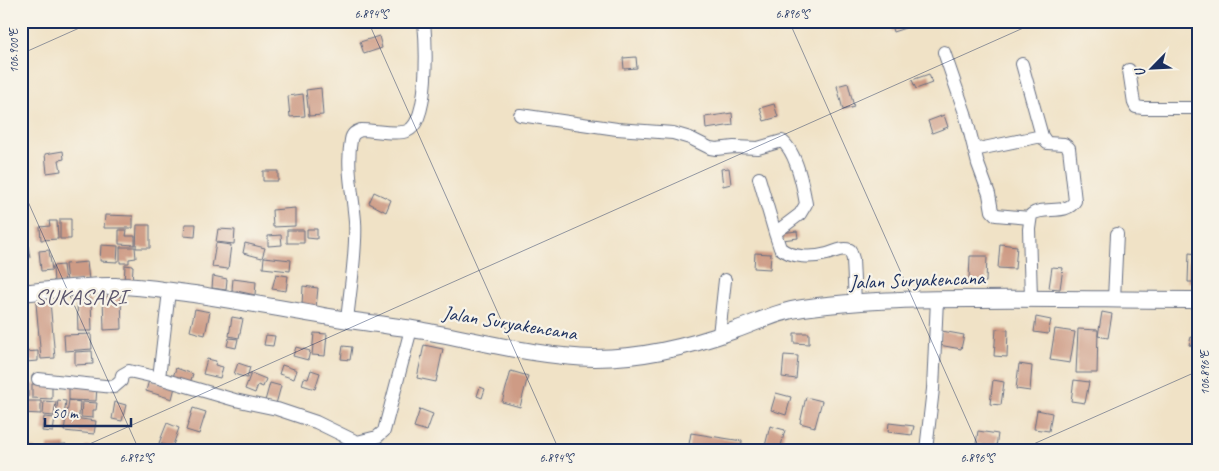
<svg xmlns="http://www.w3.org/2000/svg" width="1219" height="471" viewBox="0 0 1219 471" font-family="Caveat,sans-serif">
<rect width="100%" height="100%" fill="#f7f3e8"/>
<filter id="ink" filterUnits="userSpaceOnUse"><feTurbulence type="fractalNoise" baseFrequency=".02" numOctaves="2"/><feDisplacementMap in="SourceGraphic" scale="10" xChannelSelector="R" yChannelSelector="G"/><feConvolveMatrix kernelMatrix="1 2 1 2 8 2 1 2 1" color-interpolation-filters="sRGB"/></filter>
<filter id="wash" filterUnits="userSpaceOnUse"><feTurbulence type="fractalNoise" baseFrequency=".0096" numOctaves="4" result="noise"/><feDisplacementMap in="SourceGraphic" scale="20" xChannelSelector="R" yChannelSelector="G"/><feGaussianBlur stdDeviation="1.12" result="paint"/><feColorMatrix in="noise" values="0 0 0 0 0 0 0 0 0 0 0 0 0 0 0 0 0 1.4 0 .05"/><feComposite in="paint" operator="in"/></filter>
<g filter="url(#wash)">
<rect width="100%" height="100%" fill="#f0e2c6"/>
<g id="blocks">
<!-- building -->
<path fill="#ce9b85" d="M890,21H903L905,28L893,32Z
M379,36L382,48L364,54L360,42Z
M636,57L637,68L624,69L623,58Z
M929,74L932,83L916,89L912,80Z
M848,83L854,107L843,110L837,86Z
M321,88L323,115L309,116L306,90Z
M303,94L305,116L290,117L288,96Z
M774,104L778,117L764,121L760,108Z
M732,113L733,125L706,129L705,117Z
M944,115L948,127L932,133L928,121Z
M63,151L64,159L59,160L61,171L47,173L45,154Z
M729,168L731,184L723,186L721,169Z
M263,171H278V181H263Z
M374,192L391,200L386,212L369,203Z
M295,208V226L273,227L272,210Z
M105,215L133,216V228H104Z
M60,219H71V239H60Z
M49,221H57L58,239L41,240L40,227L50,226Z
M185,224H196L195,237L184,236Z
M137,225H150V248H136Z
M218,229L235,230L234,244L216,242Z
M307,229H317V239L307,238Z
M119,230H127L126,236H135V245L119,244Z
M287,230H304V243H287Z
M797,231L798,238L782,240L781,233Z
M281,235L282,245L268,246V236Z
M216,243L231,245L228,269L212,267Z
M245,243L265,248L262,258L243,253Z
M1000,244L1017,246L1015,269L998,268Z
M28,245L30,258L21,259V246Z
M101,245L118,246L117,262L100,261Z
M120,247H135L136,258L129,259V263H120Z
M49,250L52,270L41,271L39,251Z
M755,253L771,254L770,269L754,268Z
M1189,253L1198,254V282H1188Z
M970,256H987L986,282L969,281Z
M264,257L291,260L290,271L263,268Z
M87,262L89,280L67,282L65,264Z
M63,265L65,283L54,284L53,266Z
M125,265L133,266L132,284H124Z
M1052,267L1063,268L1060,289L1049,288Z
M276,274L288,276L286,291L272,289Z
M213,276L227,279L226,290L212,288Z
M233,279L256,282L255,295L232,290Z
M303,286L318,288L316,308L302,306Z
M121,296L122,329L104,330L103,297Z
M91,299L92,331H78L77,300Z
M50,301L55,358L41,359L36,303Z
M195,309L210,312L205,335L190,331Z
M1102,312L1112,314L1108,338L1098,336Z
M232,317L243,319L239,338L229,336Z
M1036,317L1051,320L1048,334L1034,332Z
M996,329L1008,330L1007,357L994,356Z
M1055,329L1075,332L1070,363L1050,360Z
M1078,329L1098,330L1097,373H1076Z
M942,331L964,335L961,349L939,345Z
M314,333L327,334L325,356L312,355Z
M794,333H809V344L794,343Z
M91,334L92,349L65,351L64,335Z
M266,335L275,336L273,346L264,345Z
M1191,337L1198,339V347L1189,345Z
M229,338L238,339L236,348L227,346Z
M424,345L443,349L436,382L417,378Z
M21,346H23L24,362H21Z
M343,346L352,347L350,360L341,359Z
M296,347L310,351L308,360L293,356Z
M38,351V361L25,362L24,352Z
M92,351L93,364L75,365V352Z
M784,355L798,356L796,379L782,377Z
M207,359L216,361L215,365L223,367L220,378L203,374Z
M238,363L250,367L247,378L234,374Z
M1019,364L1032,366L1030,391L1016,389Z
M282,365L297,370L294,379L279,374Z
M176,368L193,374L189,386L172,380Z
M311,370L320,373L315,389L302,385L304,378L308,379Z
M511,371L528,376L520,407L502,402Z
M251,373L266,379L263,387L258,385L255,393L245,389Z
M149,380L175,387L172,399L146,391Z
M993,380L1004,382L1001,405L990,404Z
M1074,380L1089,382L1085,403L1071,401Z
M270,383L281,386L276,404L265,401Z
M21,384H28V399H21Z
M32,384H52V399L32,398Z
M69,385L97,387L96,401L69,400Z
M480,387L485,389L482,398L477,396Z
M776,393L791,397L786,415L771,410Z
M806,397L822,401L815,427L800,423Z
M58,400L66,401L64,416L56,415Z
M69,400L80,402L79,416L67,415Z
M21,401H41V414L21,413Z
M44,401L56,402L54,416L43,415Z
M82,402L97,403L96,410H93V418L81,417Z
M115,402L126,405L122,421L112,419Z
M193,408L206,412L199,434L186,430Z
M420,409L433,414L427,431L414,427Z
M1037,410L1052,413L1049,431L1034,429Z
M44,417L55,418L53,432L42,431Z
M66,417L96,421L94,434L64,431Z
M167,423L179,428L172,448L159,443Z
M889,423L914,426L912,435L888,432Z
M770,426L785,430L780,450H764Z
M978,431L998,434L996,447L976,444Z
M691,433L742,441L741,450H688Z
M66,444V450H48V445Z
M85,446H100V450H85Z
M21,447L35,448V450H21Z"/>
</g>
</g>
<g filter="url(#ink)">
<use href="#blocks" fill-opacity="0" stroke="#666e82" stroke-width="1"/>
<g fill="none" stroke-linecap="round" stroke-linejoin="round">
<defs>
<path id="minor" d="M1197,21L1198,22
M944,52L965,113L978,164L989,194L992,211L996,215L1030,218
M1022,64L1042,136L1047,143L1064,144L1069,148L1075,201C1066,216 1043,205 1031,215L1029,229L1031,298
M1129,70L1134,103L1136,107L1143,108H1198
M520,115L617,129L673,133L690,138L710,148L716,149L734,147L758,148L782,141C797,153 803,186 806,204L800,214L775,233L780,248C792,258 812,258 827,254C835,252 841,247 850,250L853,259L855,303
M974,150L1042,136
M759,178L775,233
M1114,299L1117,234
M347,320C350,290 357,250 355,221C353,194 346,167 351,140C352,134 355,132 361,130C374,130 396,135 407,131C430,123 426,42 424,21
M719,335L725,280
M159,378L169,291
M38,379L114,387L121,381L122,375L129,371L159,378L235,400L277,409L316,422L357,442
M354,450L357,442L377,437L384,431L411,329
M926,450L933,389L937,299"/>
<path id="tertiary" d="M21,293C53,290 85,285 117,286C143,286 168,291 194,294C237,301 281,308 324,316C357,322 391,325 424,331C481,341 537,357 595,358C643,358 691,346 735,330C758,322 779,311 803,308C859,300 915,299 970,299C1046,298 1122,300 1198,300"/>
</defs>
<!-- minor casing -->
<use href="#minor" stroke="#666e82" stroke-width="14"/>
<!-- tertiary casing -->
<use href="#tertiary" stroke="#666e82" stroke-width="18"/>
<!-- minor -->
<use href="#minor" stroke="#fff" stroke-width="12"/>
<!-- tertiary -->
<use href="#tertiary" stroke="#fff" stroke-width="16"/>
</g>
</g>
<!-- ticks -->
<path fill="none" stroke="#1b2f5e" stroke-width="1" stroke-opacity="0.45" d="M368,21L559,450M789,21L980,450M21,54L95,21M21,186L139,450M76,450L1039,21M1020,450L1198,371"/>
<g text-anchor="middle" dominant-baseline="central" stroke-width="4.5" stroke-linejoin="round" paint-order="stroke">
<!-- street labels -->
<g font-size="20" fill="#1b2f5e" stroke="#f7f3e8">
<text transform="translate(917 280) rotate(-2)">Jalan Suryakencana</text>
<text transform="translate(510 323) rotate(9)">Jalan Suryakencana</text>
</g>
<!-- quarter labels -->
<g font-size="22" letter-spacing="1" fill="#5a556c" stroke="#f7f3e8">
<text x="81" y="297">SUKASARI</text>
</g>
</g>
<!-- margin -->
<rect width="1219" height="471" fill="none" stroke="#f7f3e8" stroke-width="55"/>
<!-- north arrow -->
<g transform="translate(1152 68) rotate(246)" stroke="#f7f3e8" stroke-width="4" paint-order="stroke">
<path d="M0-4L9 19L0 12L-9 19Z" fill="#1b2f5e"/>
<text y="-8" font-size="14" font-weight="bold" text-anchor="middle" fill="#1b2f5e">U</text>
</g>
<!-- scale -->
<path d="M45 418v8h86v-8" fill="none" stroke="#1b2f5e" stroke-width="2.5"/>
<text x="52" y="418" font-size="15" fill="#1b2f5e" stroke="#f7f3e8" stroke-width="4" paint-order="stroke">50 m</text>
<rect x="28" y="28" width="1164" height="416" fill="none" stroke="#1b2f5e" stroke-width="2"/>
<g font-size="12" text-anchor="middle" fill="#1b2f5e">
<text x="371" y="18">6.894°S</text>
<text x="792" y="18">6.896°S</text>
<text transform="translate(14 51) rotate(-90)" y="4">106.900°E</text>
<text transform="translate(1205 373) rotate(-90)" y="4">106.896°E</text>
<text x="136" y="462">6.892°S</text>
<text x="556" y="462">6.894°S</text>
<text x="977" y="462">6.896°S</text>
</g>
</svg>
